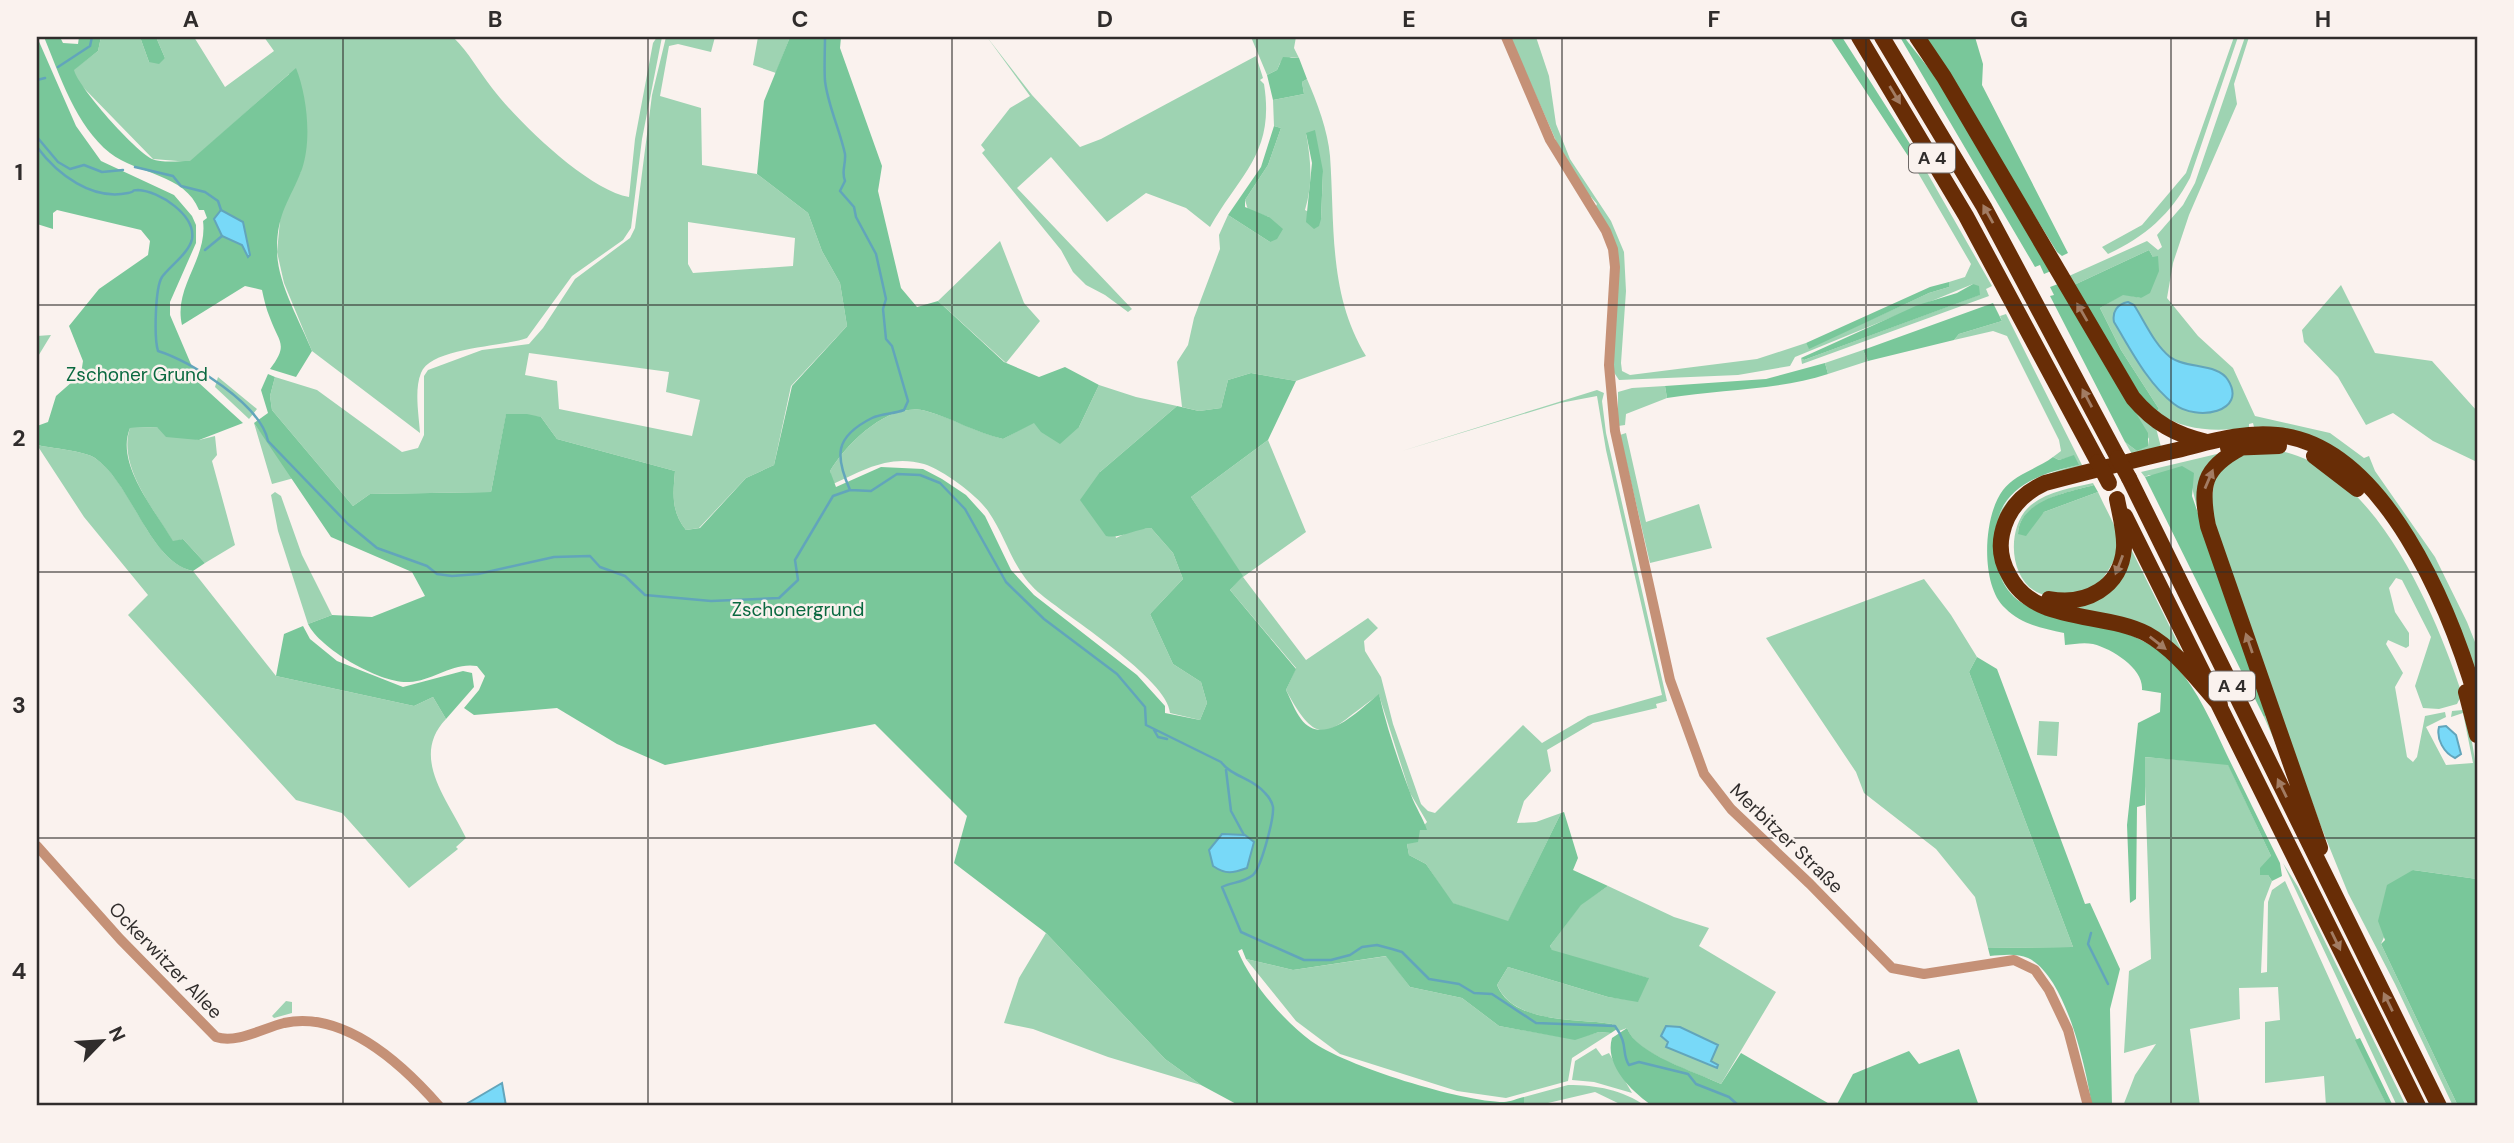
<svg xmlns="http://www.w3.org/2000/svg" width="2514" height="1143" font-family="'DM Sans',sans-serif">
	<rect width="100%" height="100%" fill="#faf2ee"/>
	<path fill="#9ed3b2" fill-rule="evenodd" d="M101 37H140L149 62 165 58 156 37H194L225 87 274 51 264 37H453C470 54 478 70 492 88 518 122 588 190 629 197L635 139 653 43 657 37H662L642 139 631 228 623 240 572 276 527 338C504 347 431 347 421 373 414 390 419 416 420 433L312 351 284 283 277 252 281 210 301 171 289 74 190 162 153 159 77 81 73 70 98 51Z
		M666 37H715L711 52 678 44 669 46 660 96 701 108 702 165 757 174 808 213 822 251 840 283 847 326 791 386 774 465 746 478 699 528 686 530C671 511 673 495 675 471L557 439 541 417 506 415 491 492 370 494 353 506 272 410 270 396 275 377 317 390 402 452 418 448 424 435V376L428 370 482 350 529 344 543 328 575 279 630 238 635 228 652 95ZM688 222 795 238 793 266 693 273 688 264ZM529 353 669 372 666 392 700 400 692 436 559 409 557 381 525 375Z
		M758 37H790L776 73 753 65Z
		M987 37 1032 95 1080 147 1101 139 1256 56 1263 78 1260 80 1264 84C1275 153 1241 173 1210 227L1186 208 1146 193 1107 222 1051 157 1017 188 1132 309 1128 312 1105 295 1086 285 1073 272 1061 250 982 153 985 150 981 145 1010 108 1030 96Z
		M1251 37H1296L1294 48 1299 58 1291 57 1280 63 1277 70 1267 75Z
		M1510 37H1536L1549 76 1556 124 1570 159 1611 221 1624 252 1626 291 1621 363 1622 371 1630 375 1757 359 1806 343 1809 348 1929 293 1949 287V282L1965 277 1971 264 1910 159 1917 155 1992 286 1986 289 1989 296 1802 364 1801 358 1804 360 1979 295 1973 284 1795 357 1790 366 1738 375 1619 380 1613 371 1618 270 1595 208 1597 204 1591 197 1588 198 1557 143Z
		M2234 37H2238L2190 178C2171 214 2145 237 2108 254L2102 247 2142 225 2186 173Z
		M2245 37H2249L2234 84 2237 104 2189 215 2173 263 2167 298 2198 336 2233 368 2255 416 2330 433 2364 458 2369 456 2375 471 2435 557 2467 622 2477 647V681L2465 648 2356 465C2326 440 2293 424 2254 427L2253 423 2249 424V428C2213 431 2187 432 2156 412L2159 409 2121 350 2100 308 2123 294 2141 298 2153 257 2149 250 2074 285 2069 276 2147 241 2158 250 2162 247 2157 235 2183 205 2195 183Z
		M1307 79C1317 102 1328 131 1330 156 1335 225 1328 294 1366 356L1296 381 1251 373 1228 380 1221 408 1199 411 1182 407 1177 362 1188 345 1194 318 1220 249 1219 235 1228 215 1270 242 1269 217 1248 210 1245 200 1268 165 1281 128 1274 126 1273 100 1304 94 1302 82ZM1306 133 1323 172 1321 219 1305 210C1313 183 1311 161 1306 133Z
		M1000 241 1024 303 1040 321 1006 363 938 301Z
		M2341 285 2375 353 2432 361 2477 411V462L2433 441 2393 413 2366 425 2338 377 2304 342 2302 330Z
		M2006 314 2084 469 2006 512 2010 592C2007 587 1999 577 1997 570 1977 507 2026 477 2078 465L2074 456 2059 460 2053 457 2061 451 2059 440 2007 336 1993 331 1954 340 1959 334 2002 321 2000 316Z
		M51 335 37 358V336Z
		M1863 350 1868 361 1828 374 1825 363Z
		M218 377 257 409 249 419 215 387Z
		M1099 385 1136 397 1177 406 1100 472 1116 538 1135 529 1151 528 1173 553 1183 579 1150 614 1173 664 1201 682 1207 703 1200 720 1170 713C1168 679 1066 616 1038 592 1012 569 1007 538 988 511 977 495 943 470 924 464 890 454 863 470 833 484L830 471C847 443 889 401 926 411 952 418 976 432 1003 439L1034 422 1079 427Z
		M1665 386 1667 398 1626 414 1625 425 1618 426V392L1632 388Z
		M1597 390 1604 393 1602 401 1606 433 1667 701 1656 704 1657 708 1593 723 1547 750 1551 771 1524 801 1517 823 1536 822 1561 813 1508 922 1452 903 1426 864 1409 855 1407 844 1427 822 1410 793 1379 695C1331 726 1322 758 1286 690L1296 668 1230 590 1242 576 1191 497 1268 440 1306 532 1243 577 1306 660 1368 618 1378 628 1364 641 1365 651 1381 677 1393 724 1421 804 1428 811 1435 813 1523 725 1542 743 1588 716 1662 695 1606 450 1597 396 1560 403 1402 451Z
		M2129 405 2156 428 2161 447 2133 456 2125 442 2137 451 2148 445 2149 439Z
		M254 423 294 478 272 484Z
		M157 427 199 440 215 436 217 455 212 461 235 545 205 563 183 539 173 542C155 510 117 466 130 428Z
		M1626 433 1646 522 1699 504 1712 548 1650 563 1620 435Z
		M37 445C50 448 85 451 95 458 134 485 148 561 193 571L276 676 414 706 433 697 446 719C410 757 447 798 466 838L456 847 458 849 409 888 342 813 296 800 128 615 148 595 84 517Z
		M2274 450C2374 464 2434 610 2462 694L2457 704 2439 709 2423 708 2415 686 2431 637 2402 580 2396 578 2389 588 2395 612 2409 633V646L2406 648 2388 640 2386 644 2403 673 2395 687 2407 757 2413 762 2417 757 2425 716 2445 712 2446 717 2426 727 2446 765 2473 763 2463 713 2451 717 2452 711 2463 710C2483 764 2477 822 2477 879L2413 870 2381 944 2458 1106H2453L2395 984 2348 893 2320 824 2209 516 2216 470 2237 453Z
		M2221 453 2202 483 2295 787 2264 717 2268 714 2200 520 2191 483 2149 475 2145 477 2141 472Z
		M2093 483 2094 485C2069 492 2019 501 2018 534L2044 512 2098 492C2122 544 2131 539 2094 591 2081 593 2064 597 2051 596 2009 593 2003 528 2031 505 2048 491 2072 488 2093 483Z
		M275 492 281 496 302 555 332 615 308 624 278 531 271 495Z
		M2128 543 2187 661 2172 648 2063 607 2090 601Z
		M1924 579 1951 615 1977 657 1969 672 2073 947 1988 948 1975 897 1936 849 1864 793 1856 772 1766 638Z
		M2039 721 2059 722 2057 756 2037 755Z
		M2144 757 2228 764 2271 856 2268 875 2272 881 2264 902 2261 973 2267 972 2268 902 2272 890 2285 881 2387 1106H2326L2324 1076 2265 1083V1022L2280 1020 2278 987 2239 988 2240 1019 2190 1029 2200 1106H2123L2135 1075 2156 1044 2124 1053 2129 971 2151 959Z
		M2283 863 2298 887 2406 1106H2397Z
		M1608 886 1674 917 1709 928 1699 946 1776 992 1721 1084C1696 1072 1636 1055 1627 1028L1619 1031 1612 1024C1576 1018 1514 1024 1497 985L1508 967 1608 997 1638 1001 1648 978 1552 951 1550 946 1581 904Z
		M1046 933 1165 1059 1201 1085 1108 1057 1033 1029 1004 1023 1019 978Z
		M1387 956 1410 987 1462 998 1499 1026 1574 1039 1599 1032 1611 1033 1572 1058 1568 1081 1506 1098 1457 1091 1340 1054 1296 1021 1246 959 1293 970Z
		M286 1001 292 1002V1013L274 1018 272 1016Z
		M1596 1048 1602 1056 1609 1053 1632 1093 1594 1082 1572 1080 1575 1061Z
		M1568 1085C1597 1085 1622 1090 1646 1106H1624L1595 1092 1548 1103V1106H1524V1097Z"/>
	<path fill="#79c79a" d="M37 37 76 126 101 161 174 195 192 216 196 225V243L170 302V315L199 383 243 423 199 440 166 437 157 427 130 428C115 464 155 510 173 541L183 539 205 563 193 571C149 562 133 485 95 458 85 451 50 448 37 445V426L48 422 56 396 81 374 83 361 69 326 99 289 148 255 150 241 141 230 57 210 53 213V229L37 224Z
		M44 37H60L63 43 78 44 79 37H101L98 51 74 70C78 87 135 151 152 159 161 163 179 161 190 161L296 68C307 96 312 139 302 169 290 201 277 211 277 250 277 283 300 321 312 351L296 377 270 369C289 344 279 343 270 318 266 309 264 299 262 290L245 286 182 325C173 287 208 259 203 221L207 218 204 210H199C185 174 137 174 110 153 76 126 60 76 44 37Z
		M140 37H156L165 58 159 64 149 62Z
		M790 37H841L840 48 882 166 878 191 901 288 917 307 938 301 1004 362 1039 377 1065 367 1099 385 1079 427 1060 444 1041 432 1034 423 1003 439C976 433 952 418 926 411 889 401 847 443 830 471L836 487 881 467 923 469 942 479 966 495 985 516 1011 570 1034 595 1137 675 1165 706V713L1200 720 1207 703 1201 682 1173 664 1150 614 1183 579 1173 553 1151 528C1135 529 1121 539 1106 536L1080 500 1100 472 1177 406 1199 411 1221 408 1228 380 1251 373 1296 381 1268 440 1191 497 1243 576 1230 590 1296 669 1286 690C1291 700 1295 711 1301 719 1323 749 1360 709 1379 694 1387 729 1399 763 1411 795 1416 808 1423 818 1427 830H1420L1418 842 1407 844 1409 855 1426 864 1453 903 1508 921 1561 813 1564 812 1578 858 1573 870 1608 886 1581 905 1550 946 1552 950 1649 978 1638 1002 1608 997 1508 967 1497 985C1513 1024 1576 1018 1612 1024L1617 1029 1611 1033 1599 1032 1575 1040 1499 1026 1462 998 1410 987 1386 956 1293 970 1246 959 1242 949 1238 951C1251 983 1283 1020 1311 1041 1345 1066 1462 1102 1504 1102 1510 1102 1518 1098 1524 1097V1106H1240L1201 1085 1165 1059 1046 933 954 863 967 816 875 724 665 765 617 744 557 708 474 715 464 708 479 690 485 676 477 666C452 662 433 681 409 682 381 684 320 649 308 624L332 615 372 617 425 596 412 572 331 537 254 423 268 413 261 390 268 374 275 377 270 396 272 410 353 506 370 494 491 492 506 414H527L541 417 557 439 675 471C673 495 671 511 686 530L700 528 746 478 774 465 792 386 847 326 840 283 822 251 808 213 757 174 764 101Z
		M1830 37H1842L1917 155 1910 159Z
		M1900 37H1904L1938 80 2051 271 2044 274 2040 265 2035 267Z
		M1924 37H1975L1983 64 1982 85 2068 253 2062 256 2057 252Z
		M1283 57 1299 58 1307 79 1302 82 1304 94 1273 100 1267 75 1277 70Z
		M1274 126 1281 128 1268 165 1245 200V207L1269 217 1283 229 1277 239 1270 242 1228 215 1261 167Z
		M1315 130 1323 171 1321 219 1319 226 1314 229 1306 222 1312 163 1306 133Z
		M2149 250 2153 257 2158 256 2159 271 2150 293 2141 298 2123 295 2100 308 2121 350 2159 409 2156 412 2140 395 2074 285Z
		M1949 282V287L1929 293 1809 349 1806 343 1930 287Z
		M1973 284 1979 286 1980 295 1804 360 1801 358 1918 305 1957 293Z
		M2058 284 2148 433V446L2137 451 2125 442 2050 296 2054 295 2050 287Z
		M1993 303 2002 321 1959 334 1954 340 1868 361 1863 350Z
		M1825 363 1828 374C1775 391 1721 389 1667 398L1665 386 1766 379Z
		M2074 455 2079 465C2045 472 2006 484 1997 522 1989 553 1998 594 2030 607 2081 628 2134 621 2176 666 2198 691 2212 723 2226 753 2244 790 2262 826 2280 863L2282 876 2272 881 2268 875H2260V868L2271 856 2228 765 2145 757V805L2137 807 2136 899 2130 903 2127 825 2138 723 2160 712 2161 693 2142 690C2144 669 2113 649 2093 644 2084 642 2074 644 2065 645L2064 633C2042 628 2022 625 2005 608 1980 585 1983 516 2003 490 2015 474 2037 469 2053 457L2059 460Z
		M2182 466 2194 473 2192 496 2268 714 2264 717 2145 477Z
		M2094 485 2098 492 2044 512 2026 536 2018 534C2019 500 2069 492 2094 485Z
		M303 626 310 639 337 661 403 687 463 671 472 673 474 687 446 719 433 697 414 706 276 676 284 634Z
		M1977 657 1997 669 2085 904 2090 903 2120 969 2110 1009 2112 1106H2092C2086 1068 2066 976 2028 958 2017 953 2002 955 1990 956L1988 948 2073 947 1969 672Z
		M2413 870 2477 879V1106H2458L2381 944 2385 940 2378 921 2387 885Z
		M1627 1028C1636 1054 1696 1072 1721 1084L1741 1053 1833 1106H1653C1632 1092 1604 1065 1612 1038Z
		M2360 1038 2393 1106H2387L2355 1040Z
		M1959 1049 1979 1106H1836L1853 1074 1909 1051 1919 1064Z"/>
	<path fill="#78d9f8" stroke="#62a5bb" stroke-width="2" d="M221 210 243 222 250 255 248 257 242 245 222 236 214 219Z
		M2128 302 2134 305C2145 322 2154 344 2170 357 2186 369 2218 363 2228 380 2248 412 2197 422 2174 404 2148 384 2131 350 2114 322 2112 312 2117 304 2128 302Z
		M2446 726 2456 735 2461 754 2455 758C2444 753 2436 739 2439 727Z
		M1222 834 1245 835 1254 842 1247 868C1233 873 1226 875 1213 866L1209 850Z
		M1666 1026 1680 1027 1718 1045 1711 1061 1718 1065 1717 1068 1666 1047 1668 1042 1661 1036Z
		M502 1083 506 1106H463Z"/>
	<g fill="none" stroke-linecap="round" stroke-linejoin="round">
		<path stroke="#62a5bb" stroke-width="2.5" d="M825 37C825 51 824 67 825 81 828 106 840 130 845 154 846 165 841 171 845 181L840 191 854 207 856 217 876 254 886 299 883 309 886 339 892 346 908 401 904 410C894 414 882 413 872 418 834 437 835 456 850 490
			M58 67 90 46 92 37
			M37 80 45 78
			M37 137 58 162 70 169 84 165 102 172 123 170
			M37 147C57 174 92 201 128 193 138 191 129 190 138 190 159 191 196 215 192 239 189 253 170 266 162 277 155 288 154 338 158 351 191 361 261 405 268 441L348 524 377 548 427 566 437 574 452 576 478 574 554 557 590 556 600 567 625 576 645 595 711 601 779 598 798 580 795 560 833 496 850 490 871 491 897 474 920 475 940 483 965 509 1006 582 1044 619 1117 674 1145 707 1146 725 1221 762C1232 777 1253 778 1265 793 1269 797 1272 802 1273 807 1274 819 1261 868 1253 875 1243 883 1232 882 1222 887L1241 932 1304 960H1331L1350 955 1362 947 1377 945 1392 949 1402 952 1429 979 1459 984 1474 993 1492 994 1536 1023 1615 1026C1629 1045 1621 1053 1629 1065L1639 1062 1688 1074 1696 1084 1729 1097 1739 1106
			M135 167 173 176 181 186 205 192 218 201 221 210
			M205 250 222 236
			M1154 730 1158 737 1167 739
			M1226 770 1231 811 1244 835
			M2091 933 2088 944 2108 984"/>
		<path stroke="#c59177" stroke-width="10" d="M1506 37 1550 140 1606 231 1613 249 1615 267 1609 365 1615 431 1670 680 1704 774 1731 809 1810 884 1892 968 1924 974 2014 960 2035 970 2049 990 2068 1030 2088 1106
			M37 846 120 939 216 1037C237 1044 263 1028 284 1023 345 1010 403 1065 439 1106"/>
		<path stroke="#682d06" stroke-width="16" d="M1859 37 1966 216 2098 462
			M1882 37 1984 207 2118 458
			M1917 37 1944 77 2133 398C2154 423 2176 435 2207 442
			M2228 448 2279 446
			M2241 448C2203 468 2200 486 2208 526L2320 848
			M2314 456 2357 489
			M2129 478 2439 1106
			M2125 516 2418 1106
			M2049 599C2085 606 2121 588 2124 548 2125 532 2120 515 2117 499
			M2466 692 2477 735
			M2220 705C2198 681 2176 650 2147 634 2104 611 2034 625 2009 575 2002 563 1999 548 2002 534 2007 510 2023 493 2045 483 2087 472 2130 461 2173 451 2207 443 2242 431 2277 435 2385 445 2451 611 2477 701"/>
		<path stroke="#682d06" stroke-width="16" d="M2118 458 2129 478
			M2098 462 2109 483"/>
	</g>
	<defs><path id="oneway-solid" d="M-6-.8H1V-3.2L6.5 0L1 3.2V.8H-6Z" transform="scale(1.75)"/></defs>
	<g fill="#a27c63">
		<use href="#oneway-solid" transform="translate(1895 95) rotate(59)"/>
		<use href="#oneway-solid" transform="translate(1988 214) rotate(-119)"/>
		<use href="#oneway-solid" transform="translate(2082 312) rotate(-120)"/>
		<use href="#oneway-solid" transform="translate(2087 398) rotate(-118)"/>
		<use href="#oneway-solid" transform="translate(2209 479) rotate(-67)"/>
		<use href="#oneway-solid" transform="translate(2119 565) rotate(111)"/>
		<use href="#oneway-solid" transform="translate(2158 643) rotate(38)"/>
		<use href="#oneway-solid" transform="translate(2249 643) rotate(-109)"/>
		<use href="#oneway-solid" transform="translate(2282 788) rotate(-116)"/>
		<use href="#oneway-solid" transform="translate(2336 941) rotate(64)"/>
		<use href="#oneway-solid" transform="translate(2388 1002) rotate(-116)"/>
	</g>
	<path fill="none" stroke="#302d2c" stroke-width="2" stroke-opacity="0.55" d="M343 37V1106M648 37V1106M952 37V1106M1257 37V1106M1562 37V1106M1866 37V1106M2171 37V1106M37 305H2477M37 572H2477M37 838H2477"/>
	<g text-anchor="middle" stroke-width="5" stroke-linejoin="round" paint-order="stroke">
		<g fill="#faf2ee" stroke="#6d6866" stroke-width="2">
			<rect x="1909" y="143.5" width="46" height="29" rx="5"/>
			<rect x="2209" y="671.5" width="46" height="29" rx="5"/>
		</g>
		<g font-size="18" font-weight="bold" fill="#302d2c">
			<text x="1932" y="164">A 4</text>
			<text x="2232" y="692">A 4</text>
		</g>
		<g font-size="19" fill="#0a6940" stroke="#faf2ee">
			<text x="137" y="381">Zschoner Grund</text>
			<text x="798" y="616">Zschonergrund</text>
		</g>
		<g font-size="19" fill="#302d2c" stroke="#faf2ee">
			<text transform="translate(1787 838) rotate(44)" y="7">Merbitzer Straße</text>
			<text transform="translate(166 960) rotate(46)" y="7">Ockerwitzer Allee</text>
		</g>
	</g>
	<rect width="2514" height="1143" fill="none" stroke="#faf2ee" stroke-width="77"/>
	<g transform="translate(102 1041) rotate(65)" stroke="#faf2ee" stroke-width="5" paint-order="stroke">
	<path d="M0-5L12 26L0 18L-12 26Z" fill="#302d2c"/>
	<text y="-10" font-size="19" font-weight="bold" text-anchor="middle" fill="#302d2c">N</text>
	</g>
	<rect x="38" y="38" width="2438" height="1066" fill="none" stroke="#302d2c" stroke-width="2.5"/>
	<g font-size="23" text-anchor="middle" font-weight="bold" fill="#302d2c">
		<text x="191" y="27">A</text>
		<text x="495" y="27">B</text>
		<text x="800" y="27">C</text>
		<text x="1105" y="27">D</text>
		<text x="1409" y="27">E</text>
		<text x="1714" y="27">F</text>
		<text x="2019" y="27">G</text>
		<text x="2323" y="27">H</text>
		<text x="19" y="180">1</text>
		<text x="19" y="446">2</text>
		<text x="19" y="713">3</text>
		<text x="19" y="979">4</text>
	</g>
</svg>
